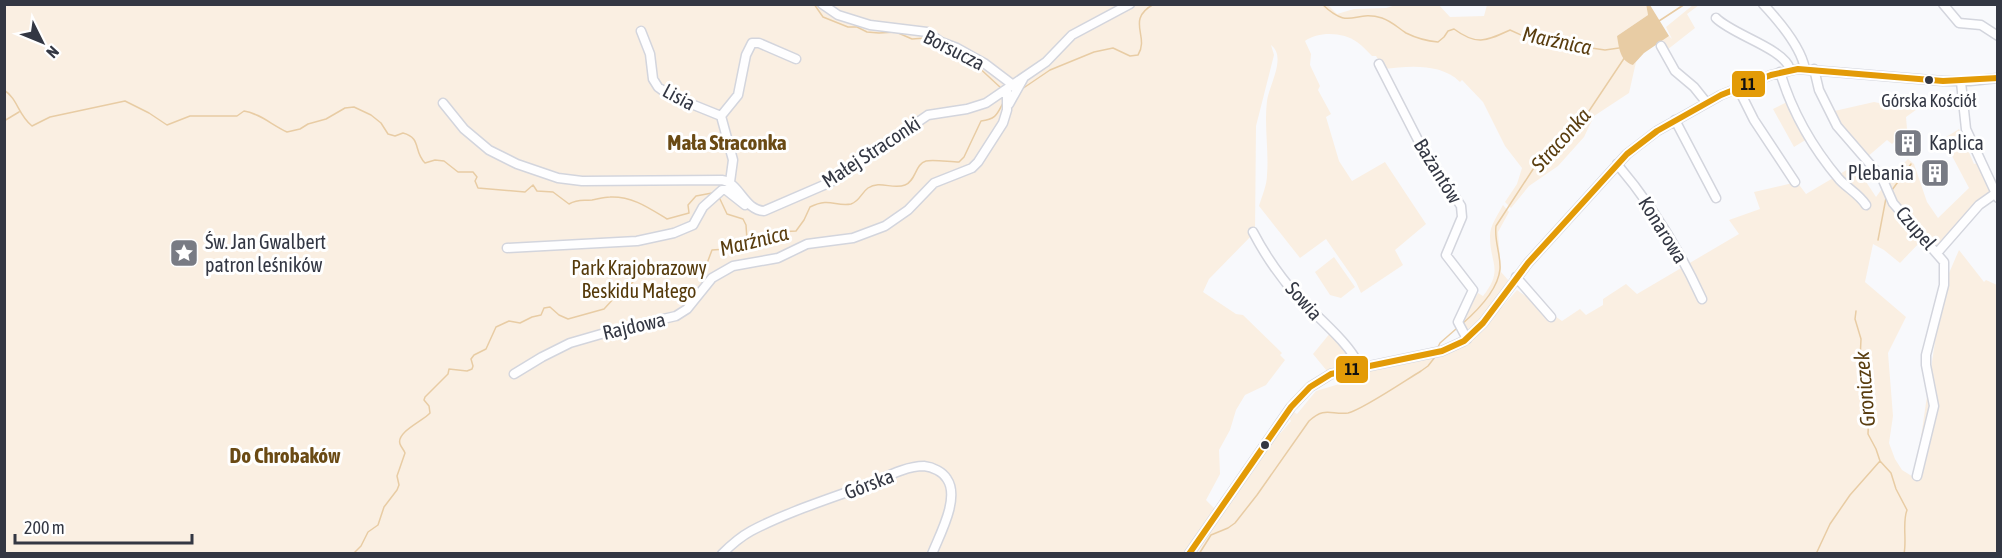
<svg xmlns="http://www.w3.org/2000/svg" width="2002" height="558" font-family="'Asap Condensed',sans-serif">
	<rect width="100%" height="100%" fill="#f8f9fc"/>
	<path fill="#faefe2" d="M1327 4 1337 14 1354 9 1386 8 1396 5 1438 4 1450 17 1484 16 1487 5H1646L1648 15 1617 36 1633 65 1636 62 1629 93 1594 116 1584 137 1558 166 1529 186 1511 208 1505 202 1517 184 1522 168 1505 146 1483 102 1462 80 1460 82C1441 63 1409 66 1384 69L1376 56H1372C1367 51 1363 46 1357 42 1344 32 1318 31 1305 41L1311 54 1310 65 1320 86 1318 90 1331 114 1326 117 1339 161 1352 181 1385 162 1426 224 1395 250 1403 265 1361 293 1356 282 1326 239 1300 258 1259 206C1262 196 1267 185 1267 175 1269 151 1264 125 1267 101 1269 85 1287 57 1271 45L1274 55 1256 126 1255 232 1209 279 1203 292 1236 314 1243 315 1282 353 1280 355 1285 360 1266 385 1245 395 1236 410 1230 430 1219 450 1220 474 1206 500 1215 509 1194 541 1264 452 1291 421 1289 418 1294 412 1297 414 1316 391 1366 376 1364 372 1440 356 1466 344 1467 345 1501 306 1502 307 1517 290 1562 321 1580 309 1586 315 1603 305V299L1626 284 1637 294 1739 234 1729 220 1760 209 1754 192 1797 182 1806 194 1855 165 1876 197 1884 186 1921 241 1900 263 1884 250 1873 244 1865 282 1906 317 1888 353 1893 416 1889 443 1895 459 1902 470 1915 478 1943 287 1959 250 1984 282 1986 280 1997 285V553H1198L1207 538 1197 554 5 553 4 5Z
		M1693 5H1699L1687 14 1695 28 1667 50 1662 41 1669 36 1672 39 1666 27Z
		M1789 101 1807 139 1794 147 1773 109Z
		M1874 102 1909 109 1920 107 1906 117 1907 129 1892 144 1887 140 1866 158 1830 112Z
		M1959 129 1974 164 1978 163 1990 193 1938 248 1899 209 1886 181 1908 159 1914 164 1927 202 1938 218 1969 188 1943 139Z
		M1503 205 1509 212 1498 232 1501 272 1509 281 1485 315 1467 333 1460 321 1478 293 1483 296C1504 269 1490 265 1490 236 1490 225 1498 215 1503 205Z
		M1334 257 1355 287 1341 298 1330 295 1315 272Z
		M1331 332 1355 361 1354 364 1327 371 1313 354Z"/>
	<path fill="#e8cca4" d="M1646 4 1650 5 1669 36 1644 53 1633 65C1620 61 1619 48 1617 36L1648 15Z"/>
	<g fill="none" stroke-linecap="round" stroke-linejoin="round">
		<path stroke="#e8cca4" stroke-width="1.5" d="M814 4 823 17 848 27H857L867 32 879 33 896 32 912 39 926 38 935 46
			M1322 4C1351 32 1353 9 1382 18 1393 22 1398 28 1406 33 1416 38 1427 41 1438 42L1444 37 1448 31 1454 29C1477 46 1486 41 1510 30L1530 39 1605 50 1619 48
			M1659 21 1685 4
			M941 49 960 57 966 64H975L1001 88
			M1022 89 1050 70 1094 52 1113 48 1130 56 1138 55C1150 36 1125 20 1154 4
			M4 90C18 99 18 115 32 126L50 117 125 101 149 113 167 125 190 116H237L244 111C259 113 272 125 287 132L300 129 308 124 326 119 345 108 354 107 371 115 381 123 388 134 395 136 403 133C422 138 413 151 425 163L435 160 444 161 458 172H473L477 177 475 181 478 188 525 192 533 185 537 191 553 192 569 204C578 199 582 201 592 200 598 199 604 197 610 197 632 196 649 208 667 219L689 213 688 205 696 196 712 193
			M4 121 19 112
			M1892 190 1911 164
			M719 197 727 214 743 219 746 225 747 240
			M1878 240 1886 198
			M1462 324C1477 311 1498 290 1500 269 1501 255 1494 241 1496 226L1539 160 1562 142 1587 114 1625 57
			M1437 349 1440 343 1456 329
			M1880 461 1891 473 1896 489 1907 510C1902 523 1907 539 1904 554
			M353 554 361 546 368 532 378 525 384 507 397 490 399 485 397 476 405 453C404 450 401 447 400 444 396 432 423 421 430 413L429 406 424 400 425 397 448 374 449 369 467 371 472 369 473 366 471 359 474 355 486 349 496 327 509 321 520 323 532 317 541 315 544 308 550 307 559 315 568 319 604 309 616 296 624 292 639 275 675 267 692 274 706 266 712 250 727 249 777 232 796 231 804 220 810 207C830 197 835 207 851 204 860 201 861 193 868 188 880 180 893 190 905 185 916 181 915 164 926 161 933 159 950 162 959 162L964 157 981 121C997 119 997 114 1004 101
			M1199 554 1211 535 1228 528 1235 523 1257 495 1309 421C1325 406 1331 415 1348 413 1362 410 1406 380 1421 371L1428 366 1435 357
			M1816 554 1830 524 1850 495 1880 461 1876 449 1868 434 1869 407 1860 360 1861 339 1855 319 1856 311"/>
		<g stroke="#d3d5dd" stroke-width="11">
			<path id="minor" d="M822 4 838 15 870 25 927 32 941 42 957 48 984 63 1013 85
				M1763 4C1778 20 1801 47 1805 69
				M1943 4 1959 23 1981 25 1998 36
				M1716 18C1733 35 1783 48 1790 69
				M641 31 650 54 653 79 658 87 669 95 721 116 733 160 730 182
				M1661 46 1675 71 1694 87 1706 102
				M1379 64 1419 142 1461 206 1462 217 1446 255 1473 290 1458 322 1467 339
				M1814 69 1819 90 1837 126 1882 178 1893 203 1944 262V285L1926 355V365L1934 406 1917 476
				M1780 72C1792 112 1812 147 1839 179 1847 188 1859 194 1866 205
				M1961 82 1966 129 1998 198
				M1738 88 1754 120 1795 182
				M443 103 464 129 489 150 517 164 558 178 582 181 722 180C740 183 744 210 764 211L831 182 928 115 967 109 986 103 1046 62 1072 35 1130 4
				M1009 104 1023 79
				M721 116 738 95 746 55 752 43H759L796 59
				M1675 120 1716 198
				M1617 164C1651 204 1680 251 1702 299
				M1253 232C1265 255 1281 278 1298 297 1314 314 1354 347 1359 367
				M507 248 637 241 674 233 693 225 703 207 722 190H726L745 205
				M1937 253 1979 205 1996 193
				M1516 277 1551 317
				M514 374 542 357 570 343 615 330 676 316 687 309 712 278 733 266 778 258 807 244 853 238 885 226 908 210 934 183 972 168 978 162 1003 123 1007 110V90
				M722 554C731 545 740 537 751 531 787 512 829 499 867 485 884 478 905 466 924 466 933 467 943 472 947 479 960 498 940 534 932 554
				M1189 554 1291 407 1310 387 1331 374 1442 351 1464 341 1483 323 1528 263 1627 154 1657 131 1721 95 1771 75 1798 69 1943 81H1970L1998 78"/>
		</g>
		<use href="#minor" stroke="#fefeff" stroke-width="8"/>
		<g stroke="#fff" stroke-width="10">
			<path id="bus-1" d="M1189 554 1291 407 1310 387 1331 374 1442 351 1464 341 1483 323 1528 263 1627 154 1657 131 1721 95 1771 75 1798 69 1943 81 1998 78"/>
		</g>
		<use href="#bus-1" stroke="#e39b07" stroke-width="6"/>
	</g>
	<defs>
		<g id="building-square" transform="scale(1.5)"><rect x="-9" y="-9" width="18" height="18" rx="4" fill="#787b84" stroke="#fff"/><path d="M-4-6H4V6H1V3H-1V6H-4ZM-2.5-4.3h1.7v1.8h-1.7ZM.8-4.3h1.7v1.8H.8ZM-2.5-1h1.7V.8h-1.7ZM.8-1h1.7V.8H.8Z" fill="#fff"/></g>
		<g id="sight-square" transform="scale(1.5)"><rect x="-9" y="-9" width="18" height="18" rx="4" fill="#787b84" stroke="#fff"/><path d="M0-6L1.8-2.2L6-1.7L2.9 1.2L3.7 5.4L0 3.3L-3.7 5.4L-2.9 1.2L-6-1.7L-1.8-2.2Z" fill="#fff"/></g>
	</defs>
	<g fill-rule="evenodd">
		<use href="#building-square" x="1908" y="143"/>
		<use href="#building-square" x="1935" y="173"/>
		<use href="#sight-square" x="184" y="253"/>
	</g>
	<g fill="#333743" stroke="#fff" stroke-width="2">
		<circle cx="1929" cy="80" r="5"/>
		<circle cx="1265" cy="445" r="5"/>
	</g>
	<g text-anchor="middle" stroke-width="6" stroke-linejoin="round" paint-order="stroke">
		<g font-size="18" fill="#333743" stroke="#fff">
			<text x="1929" y="107">Górska Kościół</text>
		</g>
		<g font-size="20" fill="#333743" stroke="#fff">
			<text transform="translate(954 50) rotate(27)" y="7">Borsucza</text>
			<text transform="translate(679 97) rotate(28)" y="7">Lisia</text>
			<text transform="translate(871 152) rotate(-33)" y="7">Małej Straconki</text>
			<text transform="translate(1438 171) rotate(58)" y="7">Bażantów</text>
			<text transform="translate(1916 228) rotate(49)" y="7">Czupel</text>
			<text transform="translate(1663 230) rotate(58)" y="7">Konarowa</text>
			<text transform="translate(1304 301) rotate(48)" y="7">Sowia</text>
			<text transform="translate(634 326) rotate(-13)" y="7">Rajdowa</text>
			<text transform="translate(869 484) rotate(-21)" y="7">Górska</text>
		</g>
		<g font-size="20" fill="#333743" stroke="#fff" text-anchor="start">
			<text x="1929" y="150">Kaplica</text>
			<text x="1914" y="180" text-anchor="end">Plebania</text>
			<text x="205" y="249">Św. Jan Gwalbert<tspan x="205" dy="23">patron leśników</tspan></text>
		</g>
		<g font-size="20" fill="#553a0b" stroke="#fff">
			<text x="639" y="275">Park Krajobrazowy<tspan x="639" dy="23">Beskidu Małego</tspan></text>
		</g>
		<g font-size="21" font-style="italic" fill="#593d0f" stroke="#fff">
			<text transform="translate(1557 41) rotate(12)" y="7">Marźnica</text>
			<text transform="translate(1561 140) rotate(-48)" y="7">Straconka</text>
			<text transform="translate(754 241) rotate(-14)" y="7">Marźnica</text>
			<text transform="translate(1865 389) rotate(-95)" y="7">Groniczek</text>
		</g>
		<g font-size="21" font-weight="bold" fill="#6a4a14" stroke="#fff">
			<text x="727" y="150">Mała Straconka</text>
			<text x="285" y="463">Do Chrobaków</text>
		</g>
	</g>
	<g stroke="#fff" stroke-width="2">
		<rect x="1731" y="70" width="35" height="28" rx="6" fill="#e39b07"/>
		<rect x="1335" y="355" width="34" height="29" rx="6" fill="#e39b07"/>
	</g>
	<g font-size="16" text-anchor="middle" font-weight="bold" fill="#111">
		<text x="1748" y="90">11</text>
		<text x="1352" y="375">11</text>
	</g>
	<rect width="2002" height="558" fill="none" stroke="#333743" stroke-width="12"/>
	<g transform="translate(42 42) rotate(133)" stroke="#ffffff" stroke-width="4.5" paint-order="stroke">
	<path d="M0-4.5L10 22L0 15L-10 22Z" fill="#333743"/>
	<text y="-9" font-size="16" font-weight="bold" text-anchor="middle" fill="#333743">N</text>
	</g>
	<path d="M15 534v9h177v-9" fill="none" stroke="#333743" stroke-width="3"/>
	<text x="24" y="534" font-size="18" fill="#333743" stroke="#ffffff" stroke-width="4.5" paint-order="stroke">200 m</text>
</svg>
